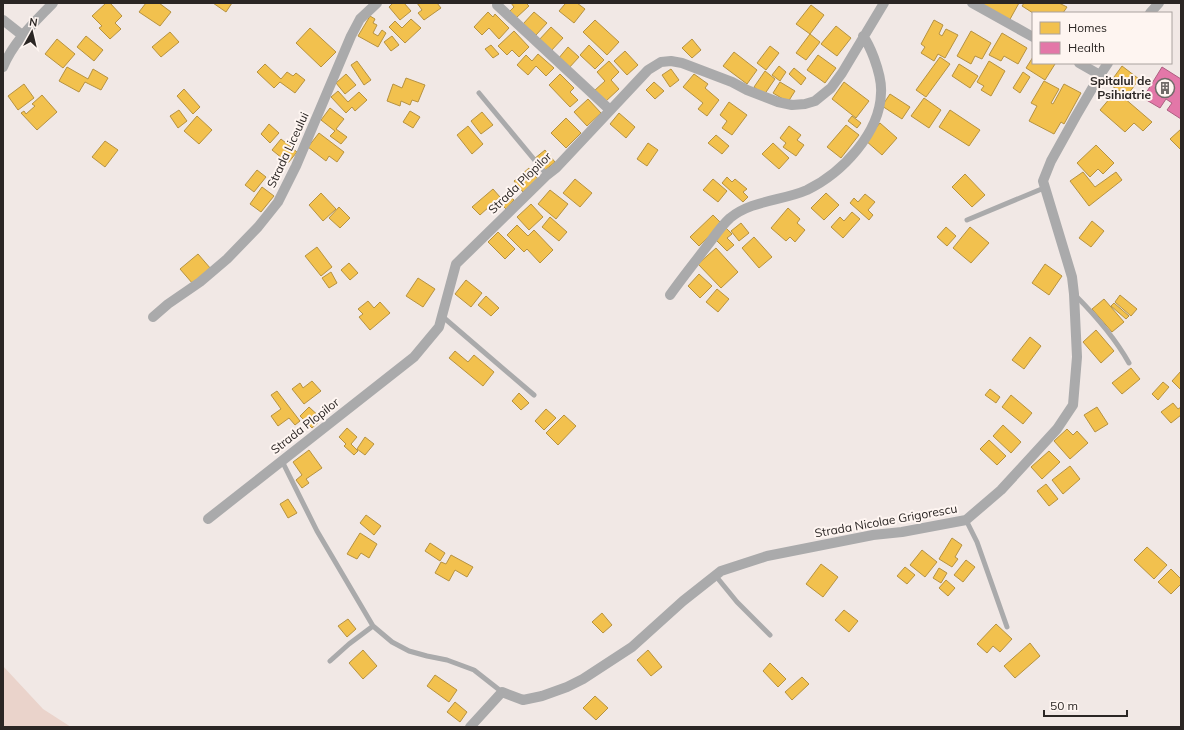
<svg xmlns="http://www.w3.org/2000/svg" width="1184" height="730" font-family="Mulish,sans-serif">
	<rect width="100%" height="100%" fill="#f1e8e5"/>
	<path fill="#ead3cb" d="M3 666 43 709 71 727H3Z"/>
	<path fill="#f2c14e" stroke="#b69241" d="M106 3H110L122 16 115 23 121 29 110 39 99 28 102 26 92 16Z
		M146 3H159L171 12 160 26 139 12Z
		M213 3H232L226 12Z
		M393 3H404L411 11 400 20 389 7Z
		M417 3H437L441 8 424 20 418 13 422 10Z
		M511 3H526L529 6 516 18 510 11 514 7Z
		M564 3H577L585 9 574 23 559 11 565 4Z
		M976 3H1019L1009 21Z
		M1024 3H1059L1067 7 1063 13H1033L1022 6Z
		M811 5 824 15 810 34 796 24Z
		M488 12 493 17 495 14 509 28 499 39 489 28 482 35 474 27Z
		M534 12 547 23 536 35 523 24Z
		M370 16 375 19 373 23 377 25 373 33 378 36 382 30 386 33 378 47 358 36Z
		M411 19 421 28 405 43 389 27 395 21 402 28Z
		M595 20 619 42 607 55 583 32Z
		M934 20 943 25 939 34 942 36 946 29 958 35 945 58 938 54 934 61 921 53 925 47 921 44Z
		M836 26 851 38 837 56 821 44Z
		M551 27 563 38 550 52 538 41Z
		M310 28 336 52 321 67 296 43Z
		M514 31 529 47 519 57 512 50 507 55 498 46Z
		M971 31 991 43 982 59 975 56 971 64 957 56Z
		M170 32 179 42 161 57 152 47Z
		M1002 33 1027 48 1018 64 1004 56 1001 61 989 55Z
		M810 34 820 42 806 60 796 53Z
		M86 36 103 50 94 61 77 47Z
		M392 36 399 45 391 51 384 42Z
		M57 39 75 54 63 68 45 54Z
		M692 39 701 50 692 58 682 48Z
		M491 45 499 54 493 58 485 49Z
		M589 45 604 60 595 69 580 55Z
		M770 46 779 53 766 70 757 63Z
		M568 47 579 57 568 69 558 59Z
		M625 51 638 65 627 75 614 61Z
		M734 52 757 70 747 84 723 66Z
		M538 54 554 68 546 76 536 66 528 75 517 65 526 55 532 61Z
		M818 55 836 68 825 83 807 70Z
		M940 57 950 64 926 97 916 90Z
		M1033 57V63H1053L1055 64 1045 80 1026 68Z
		M357 61 371 80 364 85 351 65Z
		M609 61 619 72 611 80 619 89 605 102 594 91 605 81 597 72Z
		M989 61 1005 71 991 96 981 90 984 86 977 82Z
		M265 64 281 79 287 72 293 76 296 73 305 80 295 93 280 82 274 88 257 72Z
		M959 64 978 76 970 88 952 76Z
		M779 66 786 72 780 81 772 75Z
		M1122 66 1139 79 1127 96 1109 84Z
		M67 67 88 79 93 69 108 78 101 90 85 82 79 92 59 81Z
		M794 68 806 78 801 85 789 74Z
		M671 69 679 80 670 87 662 75Z
		M765 71 775 79 764 95 754 87Z
		M1023 72 1030 77 1020 93 1013 88Z
		M346 74 356 85 345 94 336 83Z
		M560 74 574 88 570 92 578 100 570 107 549 85Z
		M694 74 708 84 705 88 719 100 707 116 698 109 703 103 683 87Z
		M406 78 425 85 418 102 412 100 410 105 401 101 400 106 387 101 393 84 402 88Z
		M1044 81 1059 89 1051 103 1053 104 1064 84 1081 93 1064 124 1061 122 1054 134 1029 121 1037 106 1031 103Z
		M654 82 664 91 655 99 646 90Z
		M780 82 795 91 788 102 773 93Z
		M844 82 869 101 856 118 832 99Z
		M24 84 34 98 18 110 8 96Z
		M184 89 200 107 193 114 177 96Z
		M338 91 348 102 359 92 367 100 355 111 352 107 346 113 331 97Z
		M1116 91 1152 122 1143 131 1134 123 1125 132 1100 110Z
		M890 94 910 107 902 119 882 106Z
		M42 95 57 112 37 130 21 113 24 111 26 114 35 106 32 104Z
		M924 98 941 110 929 128 911 116Z
		M588 99 601 113 587 126 574 112Z
		M729 102 747 115 732 135 722 128 727 121 720 115Z
		M330 108 344 119 336 129 347 137 341 144 330 136 335 131 321 120Z
		M179 110 187 121 178 128 170 116Z
		M950 110 980 130 969 146 939 127Z
		M410 111 420 117 413 128 403 122Z
		M482 112 493 125 481 134 471 121Z
		M619 113 635 127 626 138 610 124Z
		M197 116 212 130 199 144 184 131Z
		M852 116 861 123 857 128 848 121Z
		M566 118 581 133 566 148 551 133Z
		M880 123 897 138 882 155 865 140Z
		M269 124 279 133 270 143 261 134Z
		M846 125 859 135 841 158 827 147Z
		M468 126 483 144 472 154 457 135Z
		M789 126 801 135 797 140 804 145 796 156 783 147 786 143 780 138Z
		M1181 129V150L1170 139Z
		M319 133 344 152 337 162 329 156 326 161 308 147Z
		M716 135 729 146 722 154 708 143Z
		M281 139 297 152 288 163 272 150Z
		M105 141 118 150 105 167 92 157Z
		M648 143 658 150 647 166 637 159Z
		M773 143 789 158 779 169 762 154Z
		M1096 145 1114 163 1103 174 1098 169 1090 177 1077 163Z
		M545 150 555 162 544 171 534 159Z
		M529 168 538 179 523 192 514 181Z
		M257 170 266 177 254 192 245 185Z
		M1083 172 1095 187 1116 172 1122 180 1089 206 1070 181Z
		M965 174 985 195 972 207 952 187Z
		M727 177 732 182 735 179 747 189 743 192 748 197 743 202 722 183Z
		M575 179 592 193 580 207 563 193Z
		M713 179 727 191 718 202 703 190Z
		M262 187 274 196 261 212 250 204Z
		M493 189 500 197 480 215 472 207Z
		M550 190 568 204 556 219 538 204Z
		M321 193 336 209 323 221 309 205Z
		M506 193 514 200 506 209 498 201Z
		M826 193 839 205 824 220 811 208Z
		M865 194 875 202 868 210 873 215 869 220 850 203 854 198 858 202Z
		M531 204 543 217 529 230 517 217Z
		M339 207 350 218 340 228 329 218Z
		M788 208 800 219 797 223 805 230 795 242 790 237 786 241 771 228Z
		M852 212 860 219 843 238 831 227 840 217 844 221Z
		M713 215 722 224 699 246 690 237Z
		M550 217 567 232 559 241 542 227Z
		M1092 221 1104 231 1091 247 1079 238Z
		M741 223 749 233 739 241 731 231Z
		M517 225 528 236 534 230 553 250 540 263 527 249 524 252 507 235Z
		M946 227 956 236 947 246 937 237Z
		M970 227 989 243 971 263 953 248Z
		M726 228 732 234 727 238 734 245 727 251 715 239Z
		M498 232 515 249 505 259 488 242Z
		M754 237 772 257 759 268 742 248Z
		M317 247 332 267 321 276 305 256Z
		M716 248 738 272 721 288 698 264Z
		M198 254 211 269 193 284 180 269Z
		M349 263 358 273 350 280 341 270Z
		M1045 264 1062 276 1049 295 1032 283Z
		M331 272 337 283 329 288 322 278Z
		M699 274 712 286 700 298 688 286Z
		M418 278 435 289 423 307 406 296Z
		M466 280 482 293 471 307 455 294Z
		M717 289 729 299 718 312 706 302Z
		M1120 295 1137 309 1131 316 1115 302Z
		M486 296 499 308 491 316 478 305Z
		M1104 299 1124 322 1112 332 1092 309Z
		M368 301 374 308 380 302 390 313 370 330 359 317 363 314 358 309Z
		M1114 303 1129 316 1126 319 1111 306Z
		M1096 330 1114 351 1101 363 1083 342Z
		M1030 337 1041 346 1024 369 1012 360Z
		M455 351 468 362 474 355 494 372 483 386 449 358Z
		M1131 368 1140 379 1122 394 1112 383Z
		M1181 371V390L1172 381Z
		M312 381 321 391 304 404 292 389 300 383 303 388Z
		M1163 382 1169 387 1158 400 1152 394Z
		M990 389 1000 397 996 403 985 395Z
		M277 391 300 421 295 425 289 418 278 426 271 416 281 409 271 395Z
		M519 393 529 403 521 410 512 401Z
		M1011 395 1032 413 1023 424 1002 407Z
		M1173 403 1178 409 1181 407V415L1171 423 1161 412Z
		M309 407 322 419 312 428 300 416Z
		M1097 407 1108 424 1095 432 1084 415Z
		M546 409 556 418 544 430 535 421Z
		M564 415 576 426 558 445 546 433Z
		M1003 425 1021 442 1011 453 993 436Z
		M347 428 357 437 351 444 358 451 354 455 344 446 346 444 339 437Z
		M1067 429 1073 435 1077 431 1088 443 1070 459 1054 441Z
		M365 437 374 444 365 455 357 449Z
		M989 440 1006 456 997 465 980 449Z
		M309 450 322 468 306 479 309 483 302 488 296 480 302 475 293 462Z
		M1049 451 1060 462 1042 479 1031 467Z
		M1070 466 1080 479 1063 494 1052 480Z
		M1046 484 1058 499 1049 506 1037 491Z
		M288 499 297 513 288 518 280 504Z
		M366 515 381 526 374 535 360 523Z
		M360 533 377 544 369 558 361 553 357 559 347 554Z
		M952 538 962 545 955 557 958 559 952 567 939 559Z
		M430 543 445 553 440 561 425 551Z
		M1147 547 1167 565 1154 579 1134 560Z
		M922 550 937 562 925 577 910 565Z
		M451 555 473 567 467 577 455 570 449 581 435 573 441 562 446 564Z
		M966 560 975 567 963 582 954 575Z
		M821 564 838 577 823 597 806 584Z
		M905 567 915 575 907 584 897 576Z
		M939 568 947 573 941 583 933 578Z
		M1171 569 1181 579V584L1171 594 1158 582Z
		M946 580 955 588 948 596 939 588Z
		M844 610 858 621 849 632 835 620Z
		M602 613 612 625 603 633 592 622Z
		M348 619 356 629 347 637 338 626Z
		M996 624 1012 639 1000 652 993 646 987 653 977 644Z
		M1030 643 1040 656 1015 678 1004 666Z
		M363 650 377 666 363 679 349 663Z
		M648 650 662 667 651 676 637 660Z
		M770 663 786 679 778 687 763 671Z
		M435 675 457 690 449 702 427 686Z
		M802 677 809 684 792 700 785 692Z
		M595 696 608 708 596 720 583 708Z
		M455 702 467 712 460 722 447 712Z"/>
	<path fill="#e377a8" stroke="#ac5f80" d="M1162 67 1181 79V119L1167 110 1172 103 1166 99 1160 108 1143 98Z"/>
	<g fill="none" stroke-linecap="round" stroke-linejoin="round">
		<path stroke="#aaaaab" stroke-width="5" d="M479 93 547 175
			M967 220 1044 188
			M1075 295C1095 315 1115 338 1129 363
			M443 317 534 395
			M282 461 317 531 373 626 392 642 409 651 427 656 447 660 474 670 502 692
			M966 520 977 542 1007 627
			M715 575 737 602 770 635
			M330 661 349 644 373 626"/>
		<path stroke="#aaaaab" stroke-width="10" d="M972 3 1033 37
			M497 5 610 110
			M1150 13 1159 3
			M3 20 22 35
			M1079 63 1100 75
			M3 67C14 41 34 23 53 3
			M670 295C682 278 695 262 707 246 714 237 721 226 730 218 752 200 782 201 807 190 842 173 880 133 881 93 882 81 878 69 874 58 871 50 868 43 863 36
			M153 317 168 304 200 282 227 259 258 227 278 202 296 166 351 36 360 19 377 3
			M208 519 414 357 439 327 456 264 547 175 556 168 648 70 661 62 671 61 682 63 732 82 747 90 778 102 792 105 805 104 815 101 831 88 842 73 884 3
			M470 727 502 692 523 700 542 696 567 687 583 679 632 647 683 601 721 571 767 556 873 535 902 532 966 520 1001 490 1057 429 1073 405 1077 357 1074 294 1072 277 1043 181 1051 161 1076 116 1100 75 1108 63"/>
	</g>
	<defs>
		<g id="building-ring" transform="scale(1)"><circle r="9.5" fill="#fef5f1" stroke="#706a68" stroke-width="1.5"/><path d="M-4-6H4V6H1V3H-1V6H-4ZM-2.5-4.3h1.7v1.8h-1.7ZM.8-4.3h1.7v1.8H.8ZM-2.5-1h1.7V.8h-1.7ZM.8-1h1.7V.8H.8Z" fill="#706a68"/></g>
	</defs>
	<g fill-rule="evenodd">
		<use href="#building-ring" x="1165" y="88"/>
	</g>
	<g text-anchor="middle" stroke-width="4" stroke-linejoin="round" paint-order="stroke">
		<g font-size="12" font-weight="bold" fill="#2b2624" stroke="#fef5f1" text-anchor="end">
			<text x="1151" y="85">Spitalul de<tspan x="1151" dy="14">Psihiatrie</tspan></text>
		</g>
		<g font-size="12" fill="#2b2624" stroke="#fef5f1">
			<text transform="translate(288 150) rotate(-65)" y="4">Strada Liceului</text>
			<text transform="translate(520 183) rotate(-44)" y="4">Strada Plopilor</text>
			<text transform="translate(305 426) rotate(-38)" y="4">Strada Plopilor</text>
			<text transform="translate(886 521) rotate(-10)" y="4">Strada Nicolae Grigorescu</text>
		</g>
	</g>
	<rect width="1184" height="730" fill="none" stroke="#2b2624" stroke-width="8"/>
	<rect x="1032" y="12" width="140" height="52" fill="#fef5f1" stroke="#aaa29f"/>
	<rect x="1040" y="22" width="20" height="12" fill="#f2c14e" stroke="#aaa29f"/>
	<text x="1068" y="32" font-size="12" fill="#2b2624">Homes</text>
	<rect x="1040" y="42" width="20" height="12" fill="#e377a8" stroke="#aaa29f"/>
	<text x="1068" y="52" font-size="12" fill="#2b2624">Health</text>
	<g transform="translate(32 32) rotate(8)" stroke="#fef5f1" stroke-width="3" paint-order="stroke">
	<path d="M0-3L7 15L0 10L-7 15Z" fill="#2b2624"/>
	<text y="-6" font-size="11" font-weight="bold" text-anchor="middle" fill="#2b2624">N</text>
	</g>
	<path d="M1044 710v6h83v-6" fill="none" stroke="#2b2624" stroke-width="2"/>
	<text x="1050" y="710" font-size="12" fill="#2b2624" stroke="#fef5f1" stroke-width="3" paint-order="stroke">50 m</text>
</svg>
